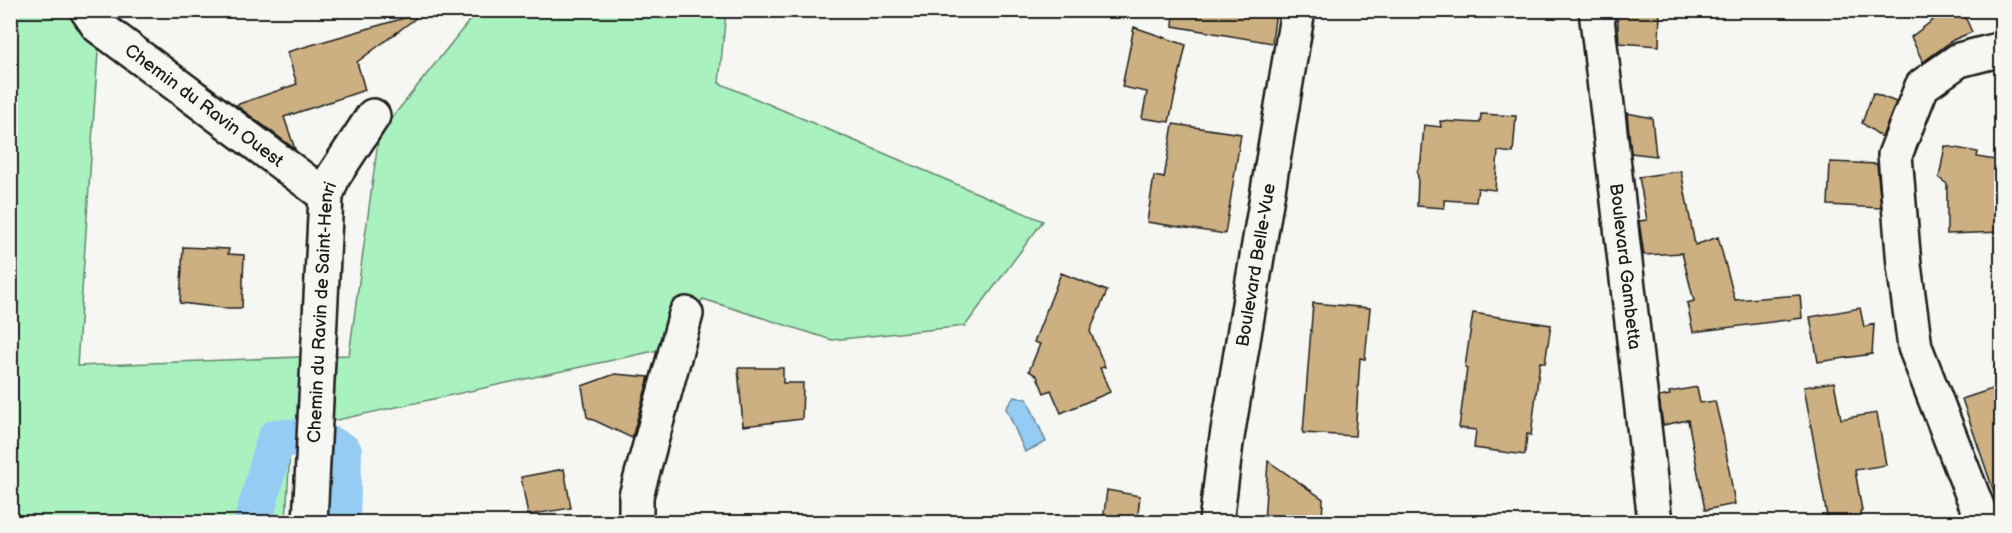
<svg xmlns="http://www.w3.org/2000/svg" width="2012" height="533" font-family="'Balsamiq Sans',sans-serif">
	<rect width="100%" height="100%" fill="#f6f6f2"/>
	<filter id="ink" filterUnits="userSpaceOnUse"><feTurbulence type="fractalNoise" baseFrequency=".0167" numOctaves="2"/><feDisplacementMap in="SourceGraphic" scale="12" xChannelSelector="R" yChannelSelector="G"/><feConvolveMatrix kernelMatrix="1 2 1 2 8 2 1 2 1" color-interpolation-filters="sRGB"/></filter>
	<g filter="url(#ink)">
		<path fill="#a9f1be" stroke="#62866d" stroke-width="1.5" d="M10 11H65L99 37 77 366 349 355 379 134 477 11H726L719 83 1043 221 965 326 832 340 703 299 668 348 291 430 286 522H11Z"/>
		<path fill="#94ccf3" stroke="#64869d" stroke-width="1.5" d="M1014 397 1027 399 1046 442 1025 452 1006 408Z"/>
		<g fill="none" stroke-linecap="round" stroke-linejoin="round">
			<path stroke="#94ccf3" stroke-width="38" d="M330 445 343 452 341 522
				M253 522 276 438H291"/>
		</g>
		<path fill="#ccb082" stroke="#1c1c1c" stroke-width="1.5" d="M1174 10H1276L1272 43 1173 26Z
			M1617 10H1660L1659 46 1619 43Z
			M1962 10 1972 32 1953 40 1923 62 1911 37 1945 11Z
			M415 15 416 18 357 62 365 90 284 117 295 149 236 105 297 84 287 52Z
			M1134 27 1186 45 1169 122 1142 118 1147 92 1122 87Z
			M1873 93 1896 102 1882 137 1862 123Z
			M1627 113 1652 118 1656 156 1631 153Z
			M1481 114 1516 116 1513 153 1498 151 1495 190 1478 188 1476 202 1444 200V208L1417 206 1418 178 1417 172 1421 161 1424 125 1441 127 1440 121 1480 123Z
			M1173 124 1241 134 1225 234 1147 222 1154 176 1164 178Z
			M1945 146 1978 152 1977 157 2001 161V232L1947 234V184L1939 178Z
			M1830 162 1877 164 1881 208 1828 205Z
			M1681 171 1695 245 1718 237 1735 300 1800 295 1802 318 1693 332 1687 303 1694 301 1682 253 1644 255 1639 221 1647 220 1639 177Z
			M183 247 229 249 228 254 244 255 242 308H224L180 303Z
			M1061 273 1107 291 1090 331 1105 367 1100 368 1110 392 1061 413 1051 390 1044 393 1037 376 1029 371 1040 344 1034 342Z
			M1313 303 1370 308 1365 359 1360 358 1355 436 1303 433Z
			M1860 308 1864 327 1874 324 1872 354 1818 362 1810 317Z
			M1473 313 1551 325 1545 363 1540 362 1531 435 1527 434 1525 455 1474 448 1476 430 1459 428 1467 368 1465 367Z
			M738 368H783V383H803L802 419 743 426Z
			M615 374 649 377 632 438 587 417 582 386Z
			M1834 382 1841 419 1877 413 1886 465 1855 470 1862 511 1860 512 1861 522H1828L1804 387Z
			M2001 386V501H1997L1962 399Z
			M1697 387 1700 403 1715 401 1723 435 1735 504 1705 510 1688 420 1663 425 1659 397 1670 395 1669 392Z
			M1268 461 1323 499 1322 522H1264Z
			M564 469 571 508 528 515 521 477Z
			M1107 490 1140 496 1137 522H1103Z"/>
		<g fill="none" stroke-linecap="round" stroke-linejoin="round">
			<g stroke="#1c1c1c" stroke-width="38">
				<g id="minor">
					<path id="s1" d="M87 10 98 26 326 196"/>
					<path id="s2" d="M1596 10 1655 522"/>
					<path id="s3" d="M310 522 326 196 333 177 373 116"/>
					<path d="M636 522V496L686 314"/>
					<path id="s4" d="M1216 522 1226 443 1298 10"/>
					<path d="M1983 522 1915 347 1904 265 1895 155 1922 86 1959 60 2002 49"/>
				</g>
			</g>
			<use href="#minor" stroke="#f6f6f2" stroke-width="33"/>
		</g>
	</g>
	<g text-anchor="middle" stroke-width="4.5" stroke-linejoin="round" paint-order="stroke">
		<g font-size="18" fill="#1c1c1c" stroke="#f6f6f2">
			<text dy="6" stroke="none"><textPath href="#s1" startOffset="152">Chemin du Ravin Ouest</textPath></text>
			<text dy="6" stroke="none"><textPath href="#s4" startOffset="260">Boulevard Belle-Vue</textPath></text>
			<text dy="6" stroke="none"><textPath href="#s2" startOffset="258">Boulevard Gambetta</textPath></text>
			<text dy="6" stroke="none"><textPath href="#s3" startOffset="210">Chemin du Ravin de Saint-Henri</textPath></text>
		</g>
	</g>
	<rect width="2012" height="533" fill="none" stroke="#f6f6f2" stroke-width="36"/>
	<rect x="18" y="18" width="1976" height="497" fill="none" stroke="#1c1c1c" stroke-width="2" filter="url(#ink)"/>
</svg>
